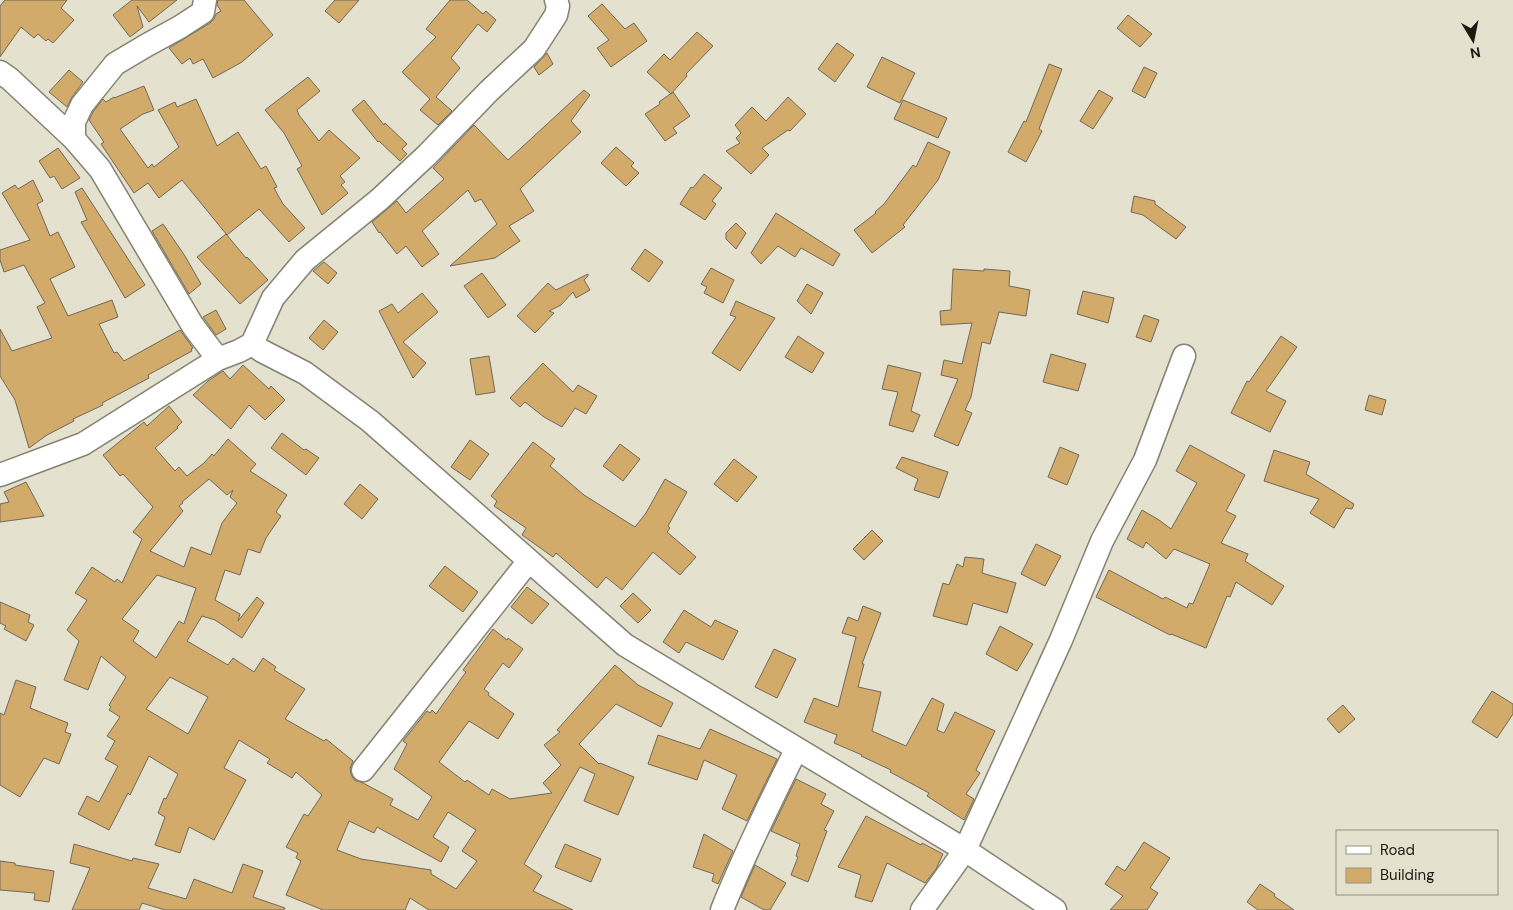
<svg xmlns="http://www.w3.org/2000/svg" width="1513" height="910" font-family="'DM Sans',sans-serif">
	<rect width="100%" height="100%" fill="#e4e1ce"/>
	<path fill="#d2ab6a" stroke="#726859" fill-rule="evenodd" d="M5 0H67L61 8 74 20 53 43 48 39 46 41 38 34 34 38 21 27 0 57V6Z
		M132 0H177L149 22 137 6 143 27 130 37 113 15Z
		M218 0H244L273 35 242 62 213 78 203 59 193 64 190 58 182 64 169 48 210 23 214 19 216 14 221 11 217 5Z
		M335 0H359L339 23 325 11Z
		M450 0H467L483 14 486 11 496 20 487 32 478 24 451 58 460 68 436 97 452 111 438 125 420 110 430 99 402 72 436 37 426 29Z
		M602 4 625 29 634 23 647 41 611 67 597 48 609 40 588 16Z
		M1128 15 1152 34 1140 47 1117 28Z
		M697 32 713 46 686 74 687 76 671 94 647 72 664 54 670 60Z
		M837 43 854 55 835 82 818 69Z
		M547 53 553 64 539 75 534 67Z
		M882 57 915 73 900 103 867 87Z
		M1049 64 1062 69 1039 129 1042 131 1026 162 1008 152 1024 121 1026 122Z
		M1144 67 1157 73 1145 98 1132 91Z
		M69 70 83 82 72 97 67 107 49 92Z
		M308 77 320 91 297 110 299 115 319 141 329 130 360 158 340 176 345 182 341 185 348 193 322 215 297 169 302 166 284 133 265 110Z
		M144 86 154 110 143 114 120 129 148 168 152 164 154 167 179 147 158 110 175 102 177 107 196 99 217 146 238 132 261 169 266 166 277 187 274 188 283 204 305 228 289 242 259 209 227 235 182 180 159 198 148 183 134 193 101 144 104 142 89 120 93 112 103 99 106 102 114 97V98Z
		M584 90 590 95 571 121 581 132 520 189 534 211 509 226 520 241 495 258 450 266 497 224 481 199 475 202 468 190 422 231 439 254 422 267 406 246 397 254 380 232 379 233 372 222 397 201 406 213 444 179 433 168 474 125 508 160Z
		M1099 90 1113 98 1093 129 1080 121Z
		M673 92 690 116 673 128 677 133 665 141 645 114 660 104 659 102Z
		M788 97 806 114 790 131 788 130 762 148 769 155 751 174 726 151 740 143 736 138 741 133 735 125 752 107 766 121Z
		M364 100 384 125 385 123 407 144 402 149 407 154 400 161 379 141 378 142 352 110Z
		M903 100 947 118 938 138 894 119Z
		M928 142 950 152 938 180 903 225 905 227 872 253 854 230 876 213 875 212 884 204 913 165 916 167Z
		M616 147 634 163 631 166 639 173 626 186 601 163Z
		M58 148 80 178 62 189 54 176 50 178 39 161Z
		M704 174 722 188 712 201 716 204 705 220 680 204 691 187 693 188Z
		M33 180 43 201 37 204 50 236 58 232 75 267 50 279 68 316 112 300 118 317 99 324 114 353 117 352 124 361 180 330 193 348 191 349 192 351 148 375 149 378 102 403 103 405 73 419 74 421 47 435 29 448 15 400 0 376V329L12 351 52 338 37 307 45 303 24 265 4 272 0 260V250L30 240 2 193 15 185 18 189Z
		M82 188 145 285 125 298 81 222 87 220 75 192Z
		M1134 196 1155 201V204L1186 227 1176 239 1143 215 1131 212Z
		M776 213 840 254 833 266 801 248 795 257 778 246 761 264 751 253Z
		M736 223 746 233 736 249 726 239V233Z
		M163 224 185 256 201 284 189 294 152 231Z
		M226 234 246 258 247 257 268 280 240 304 197 257Z
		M645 249 663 262 649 282 631 269Z
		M324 262 337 273 328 284 313 271Z
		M711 268 734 280 723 303 704 293 707 287 701 284Z
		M953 269 984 271V269L1010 271 1009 286 1030 290 1026 316 999 312 990 344 982 342 971 397 965 410 972 413 958 446 934 436 958 379 941 375 944 360 962 364 972 323 941 325 940 311 951 310Z
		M482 273 506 305 488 318 464 286Z
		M588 274V276L584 280 590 290 576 298 573 292 561 305 549 311 554 313 535 333 517 316 548 283 556 290Z
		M807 284 823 293 811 314 797 301Z
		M1083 291 1114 298 1108 323 1077 314Z
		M422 293 438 312 403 342 426 363 413 378 379 311 392 304 398 313Z
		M736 301 775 318 740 371 712 353 736 317 730 315Z
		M216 310 226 329 216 335 203 317Z
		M1144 315 1159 320 1151 342 1136 337Z
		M324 320 338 332 323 350 309 338Z
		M798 336 824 353 812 373 785 357Z
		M1281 336 1297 347 1266 391 1286 401 1270 432 1231 413 1247 381 1249 382Z
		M1051 354 1086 364 1078 391 1043 382Z
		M489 356 495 392 476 395 470 359Z
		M543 363 573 392 578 385 597 396 586 414 575 408 562 427 544 417 525 402 520 407 510 398Z
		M243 365 269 389 271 386 285 400 265 420 249 405 231 429 193 395 208 381 223 371 230 379Z
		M888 365 921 373 911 411 920 415 913 432 889 425 898 392 882 389Z
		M1369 395 1386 400 1382 415 1365 410Z
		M169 406 182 422 177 427 178 428 155 448 175 471 179 467 187 476 204 463 212 454 214 456 228 439 256 464 250 471 287 495 276 512 281 516 266 538 260 553 248 549 240 575 225 570 215 600 240 614 238 621 257 597 264 603 242 638 215 620 202 616 187 641 228 665 233 658 254 672 263 658 276 667 274 670 305 689 285 719 324 741 326 739 353 761 350 769 351 774 354 780 363 783 393 799 390 805 418 820 432 797 394 769 407 744 403 741 427 711 430 713 432 710 436 714 466 672 463 670 493 629 507 640 508 638 523 649 509 668 503 663 484 689 489 693 488 695 514 714 498 739 469 721 439 762 465 782 467 780 489 795 492 789 510 799 552 793 543 783 561 765 544 745 560 732 557 730 615 665 638 685 673 703 661 727 616 704 579 744 599 764 600 763 634 777 618 815 584 801 595 774 580 767 524 864 542 876 533 891 573 910H429L410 898 405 910H323L286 895 301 861 296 858 298 853 286 847 304 814 308 816 322 795 296 772 292 778 267 763 270 759 239 740 224 768 246 780 214 840 189 827 180 853 155 845 165 817 158 813 164 798 166 799 178 774 149 756 130 795 128 793 109 830 78 814 87 796 99 802 118 766 105 759 115 741 107 736 120 717 109 710 111 707 109 705 126 677 101 656 88 690 64 680 79 641 67 630 87 600 75 593 92 567 115 582 117 579 122 583 142 539 133 532 153 507 123 474 120 476 103 455 144 422 147 426ZM209 479 227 495 233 490 230 497 237 503 222 523 211 555 191 547 184 567 150 551 183 511 179 506 183 503 182 502ZM157 575 196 588 184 624 179 621 156 658 133 641 139 631 122 619ZM170 677 208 697 188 734 146 709ZM448 812 476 830 462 851 477 861 456 889 431 874V870L361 859 337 850 349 821 374 833 377 827 441 862 449 847 433 837Z
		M282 433 304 450 306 449 319 458 306 475 271 448Z
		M470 440 489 454 470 480 451 467Z
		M533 442 555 459 550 466 584 495 635 527 646 513 665 479 687 492 668 526 670 528 667 532 696 557 680 575 653 552 622 590 606 577 597 588 556 553 553 557 522 535 526 528 494 506 497 501 491 496Z
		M620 444 640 459 623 481 603 466Z
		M1190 445 1245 475 1226 511 1236 516 1221 543 1248 554 1245 561 1284 586 1272 605 1236 582 1230 597 1227 596 1206 648 1171 634 1170 635 1096 597 1109 570 1163 599 1165 597 1187 608 1189 603 1193 604 1210 564 1174 549 1166 559 1146 542 1143 548 1127 539 1142 510 1159 520 1171 529 1197 483 1176 471Z
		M1060 447 1079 455 1067 485 1048 477Z
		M1274 450 1310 462 1306 474 1354 504 1352 509 1346 508 1334 528 1310 513 1319 499 1264 481Z
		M902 457 948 472 939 498 914 490 918 479 896 468Z
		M734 459 757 477 737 502 714 484Z
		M26 482 44 516 0 522V504L9 502 4 492Z
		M360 484 378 499 362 519 344 504Z
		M872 530 883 541 864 560 853 549Z
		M1036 544 1061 556 1045 586 1021 574Z
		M965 557 984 559 982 573 1016 583 1007 613 973 603 967 625 933 616 943 583 949 585 957 564 963 567Z
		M445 566 478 592 463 612 429 586Z
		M527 587 549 604 532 624 511 607Z
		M633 593 651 610 638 623 620 606Z
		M0 602 30 615 28 622 34 625 26 641 4 629 6 626 0 623Z
		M863 606 881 613 862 664H864L858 687 881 692 872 731 906 746 932 698 944 704 937 730 944 733 955 712 995 731 976 770 980 773 966 794 974 799 964 820 927 796 929 793 890 772 891 770 861 756 862 755 834 743 837 735 804 722 814 698 838 707 856 637 842 633 848 617 858 621Z
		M684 610 711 627 715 620 738 631 723 660 686 642 679 653 663 642Z
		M1000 626 1033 644 1017 671 986 654Z
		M774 649 796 659 777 698 755 687Z
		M16 680 36 687 30 708 68 723 65 732 71 734 59 764 44 758 20 797 0 785V713L4 715Z
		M1492 691 1513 704V714L1497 738 1472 722Z
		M1343 705 1355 719 1339 733 1327 719Z
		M710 729 777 759 747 821 722 809 737 775 704 760 697 780 648 764 658 735 700 749Z
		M796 779 826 794 821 804 834 811 824 830 827 831 808 882 791 875 798 857 796 856 800 844 771 831Z
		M866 816 921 845 922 843 943 854 936 869 925 883 887 863 872 902 855 897 861 875 838 867Z
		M704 834 733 851 718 884 712 881 714 874 693 867Z
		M1144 842 1170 858 1150 888 1158 893 1147 910H1110L1123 896 1105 884 1117 866 1125 871Z
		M74 844 132 861 133 858 159 864 148 888 186 899 194 879 232 893 243 864 263 871 253 897 285 908 284 910H165L142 903 139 910H72L90 868 70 863Z
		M565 844 601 859 591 882 555 867Z
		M0 861 15 863V865L54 871 49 902 34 900 35 893 0 890Z
		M755 865 786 883 770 910H764L741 897Z
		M1260 884 1275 894 1274 896 1294 910H1258L1247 902Z"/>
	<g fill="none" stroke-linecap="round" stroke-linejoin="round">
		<g stroke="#858271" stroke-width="25">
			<path id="minor" d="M0 72 10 79 74 139 100 169 193 326 218 359
				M74 139V122L82 105 115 64 147 45 180 27 203 12 205 0
				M252 344 273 298 305 260 380 199 427 155 489 91 534 49 556 15 558 6 556 0
				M0 475 83 444 218 359 239 351 252 344 262 351 305 373 370 421 625 645 965 850 1055 910
				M363 770 528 562
				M722 910C744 855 770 802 796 750
				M922 910 965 850 1061 640 1102 541 1145 460 1184 356"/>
		</g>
		<use href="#minor" stroke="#fff" stroke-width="22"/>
	</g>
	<rect x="1336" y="830" width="162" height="65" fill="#e4e1ce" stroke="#949183"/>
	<rect x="1346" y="846" width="25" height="8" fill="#ffffff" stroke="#949183"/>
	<text x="1380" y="855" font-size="15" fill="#1b1a13">Road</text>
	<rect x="1346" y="868" width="25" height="15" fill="#d2ab6a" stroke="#949183"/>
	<text x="1380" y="880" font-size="15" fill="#1b1a13">Building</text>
	<g transform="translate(1473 40) rotate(170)" stroke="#e4e1ce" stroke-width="4" paint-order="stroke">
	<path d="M0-4L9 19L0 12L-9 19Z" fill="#1b1a13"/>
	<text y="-8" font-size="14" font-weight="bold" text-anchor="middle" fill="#1b1a13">N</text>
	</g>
</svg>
